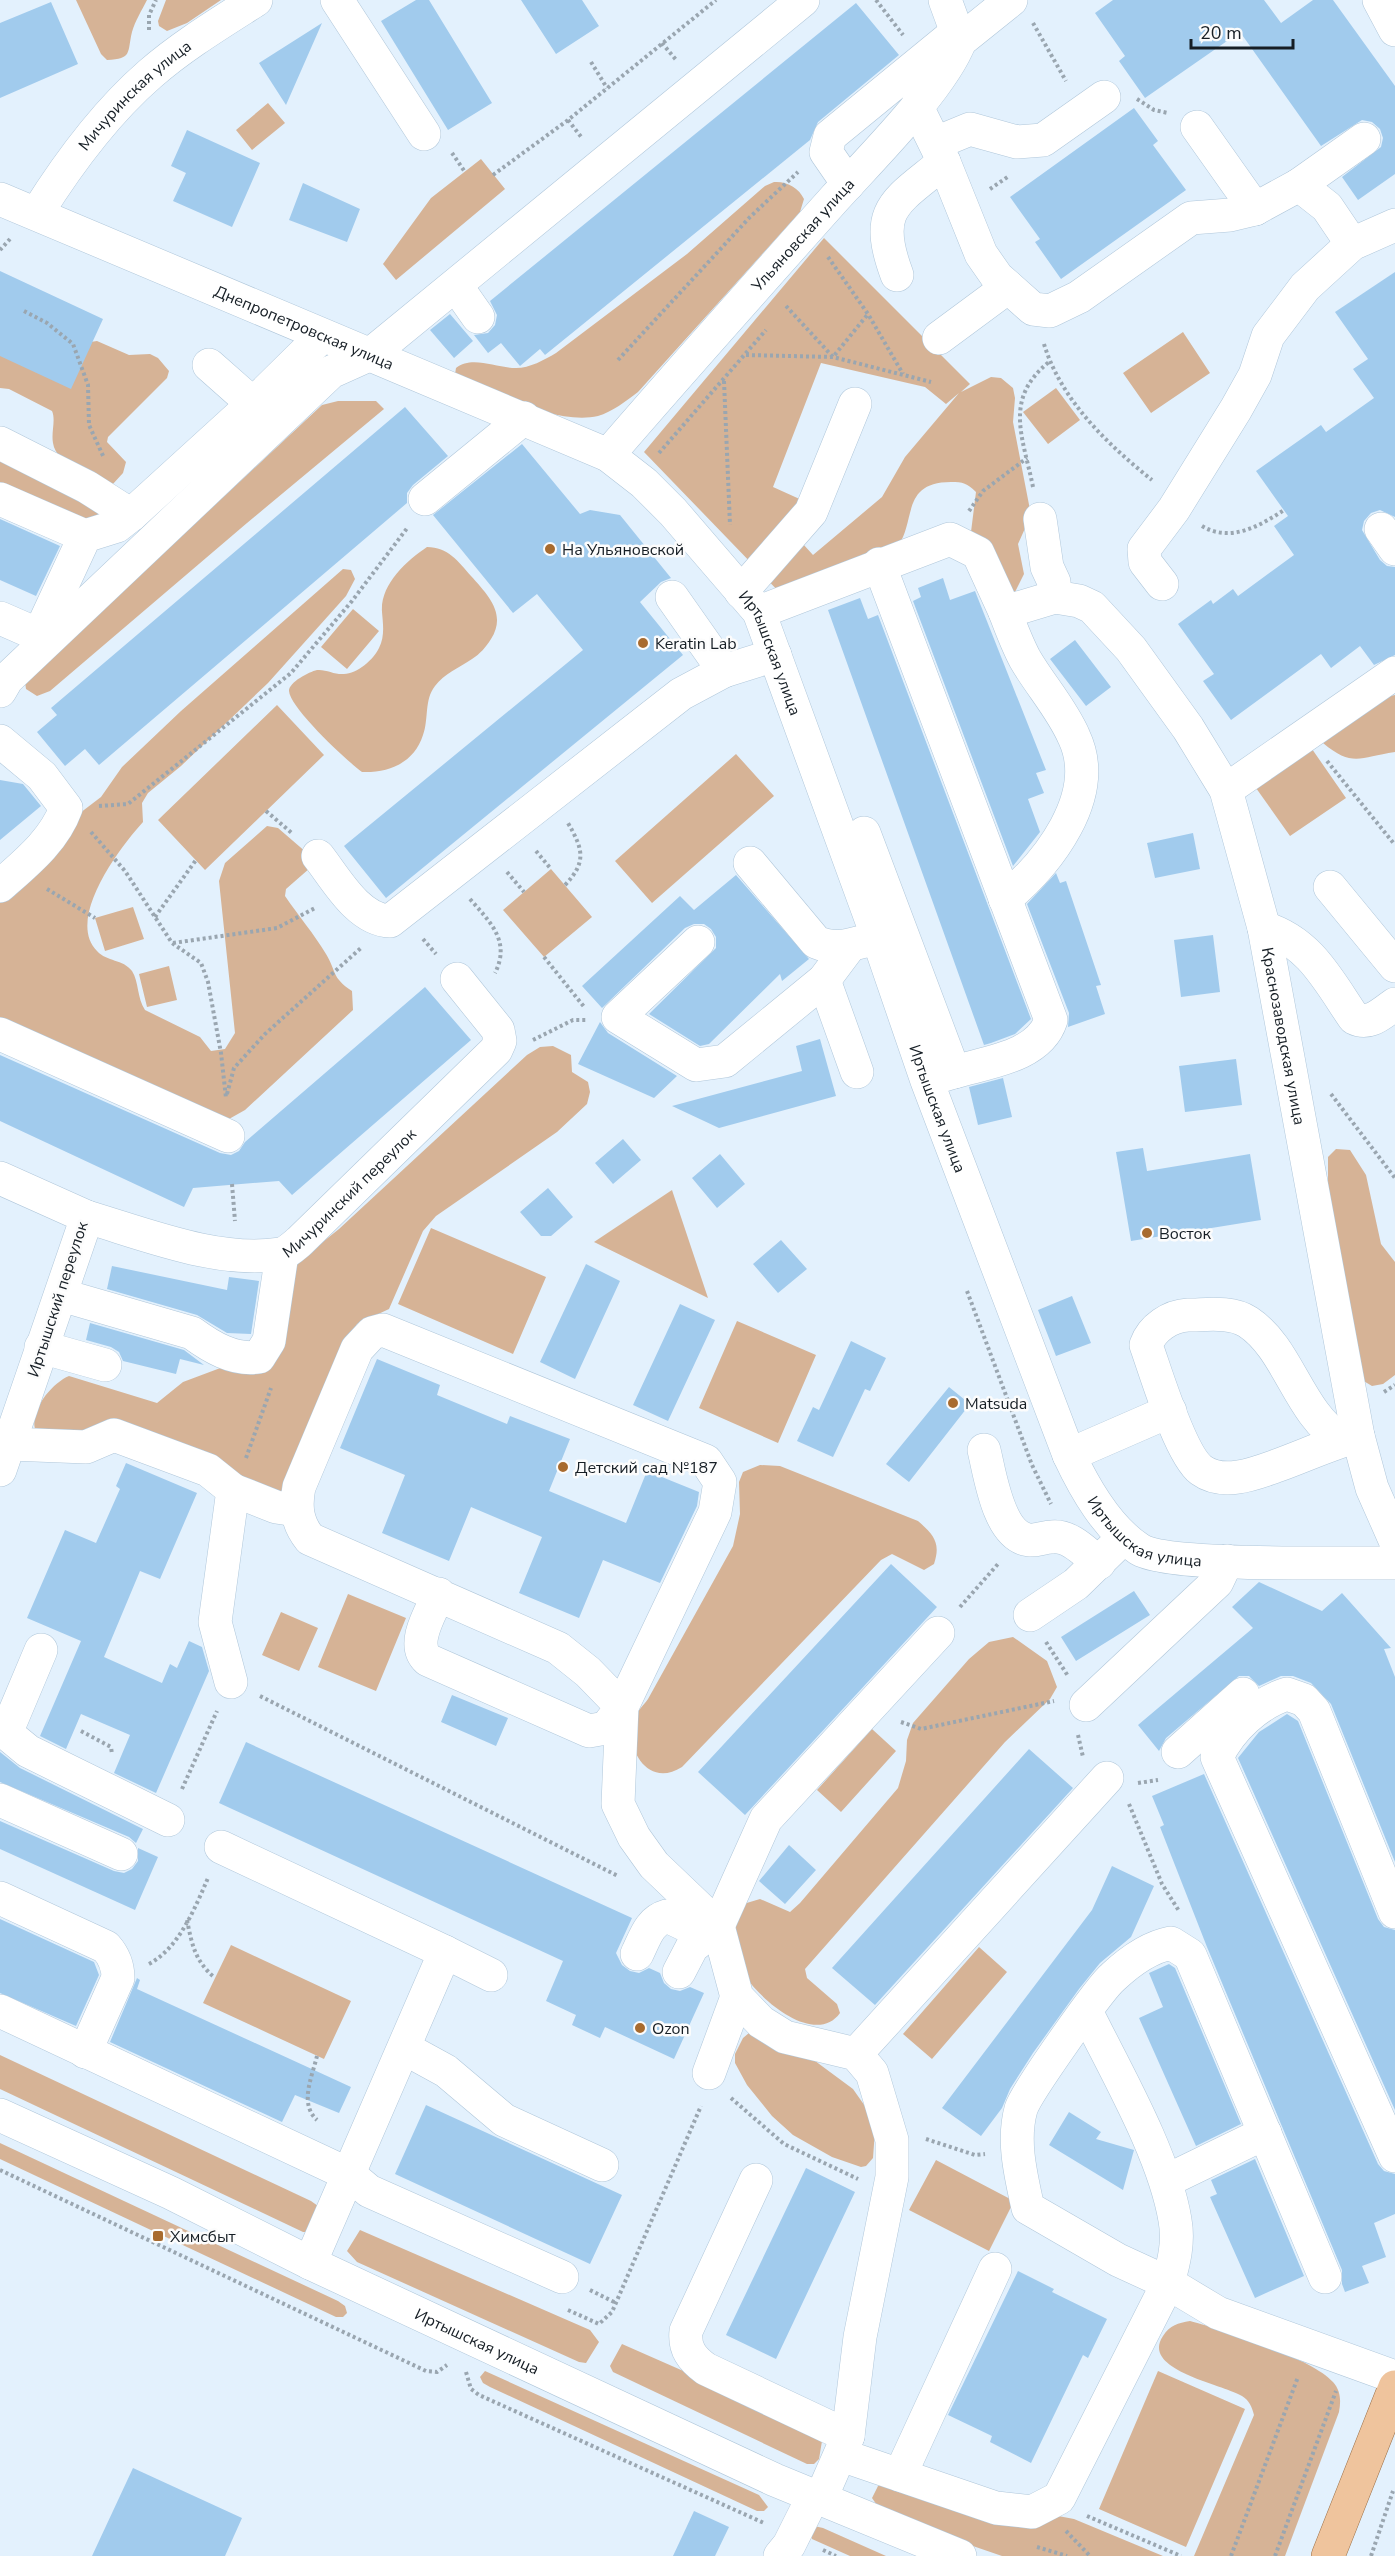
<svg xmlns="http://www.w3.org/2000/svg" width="1395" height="2556" font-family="'Nunito Sans',sans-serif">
	<rect width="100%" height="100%" fill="#e3f1fd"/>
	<path fill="#d6b396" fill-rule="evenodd" d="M76 0H147C142 10 135 21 132 32 127 52 133 59 107 60L101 54Z
		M166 0H221L187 23 167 31 159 26 158 21Z
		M268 103 285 123 252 150 236 130Z
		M481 159 505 189 396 280 383 264 431 198Z
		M774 182C787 181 799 188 804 199L800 212 638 392C626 401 612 412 598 416 559 425 502 396 464 384L455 374 456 368C472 355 497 368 516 368 530 368 544 360 556 353L687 254 765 186Z
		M824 238 970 384 961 392 991 377 1001 378 1013 388 1015 398 1013 422 1031 515 1018 544 1024 574 1015 592H1009L971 532 976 492C967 483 963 482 951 482 901 482 916 521 898 546L785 598 644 452ZM821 363 925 387 946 404 959 393 905 457 882 497 813 555 783 522 804 501 773 487Z
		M1183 332 1210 373 1151 413 1123 373Z
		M97 341 129 355 150 354 158 358 169 371 167 378 108 437 107 442 126 462 123 473 112 485C94 476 56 465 53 443 51 432 56 420 52 411L9 389 0 388V356Z
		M1056 388 1080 420 1048 444 1023 412Z
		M338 401H376L384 409 247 523 50 691 37 696 26 689 25 682 322 405Z
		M0 450 111 510 91 526 0 492Z
		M427 547C448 547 458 561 471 576 488 595 507 614 491 639 486 647 480 654 472 659 460 667 444 674 435 686 424 700 429 719 423 735 414 763 389 773 362 772 347 761 290 708 289 691 289 682 309 672 317 670 326 669 335 675 344 674 357 674 374 659 379 648 385 636 383 624 382 612 380 585 406 561 427 547Z
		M343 569 351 570 355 579 346 596 268 683 181 766 148 793 142 803 143 822C121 846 65 919 97 951 107 962 123 959 132 971 139 982 137 998 145 1010L200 1037 211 1051 225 1049 235 1033 219 881 225 863 267 826 278 828 307 853 310 868 286 889 285 896C298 915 314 934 326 954 337 972 331 977 352 991L353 1010 245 1110 229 1119 0 1024V897L80 813 101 797 122 767 181 711Z
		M353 609 379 631 347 669 321 647Z
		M1395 695V752C1360 757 1353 768 1323 743L1381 698Z
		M277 705 324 755 205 870 158 820Z
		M1312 749 1346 798 1290 836 1256 788Z
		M736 754 774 796 652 903 615 861Z
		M551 869 592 917 544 957 503 910Z
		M133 907 144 939 105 951 95 918Z
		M169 966 177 1000 147 1007 139 974Z
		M553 1046 571 1055 572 1072 588 1082 590 1092 587 1104 557 1132 436 1216 423 1231 389 1309 357 1324 290 1494 82 1439 35 1429C30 1410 52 1383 69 1376L157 1403 183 1382 231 1364 249 1367 289 1276 299 1261 339 1229 527 1055 540 1047Z
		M1336 1149 1350 1150 1366 1175 1381 1244 1395 1262V1375L1383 1384 1372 1386 1362 1380 1328 1193V1157Z
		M672 1190 708 1298 594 1242Z
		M431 1228 546 1277 513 1354 398 1304Z
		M737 1321 816 1355 778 1443 699 1408Z
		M760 1465 780 1466 918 1521C934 1535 941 1543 934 1564L924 1570 892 1554 881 1560 682 1767C648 1789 624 1749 634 1718 637 1711 644 1705 648 1699L733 1546 740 1514 739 1482 743 1472Z
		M348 1594 406 1618 376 1691 318 1667Z
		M281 1612 318 1628 299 1671 262 1655Z
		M1013 1637 1047 1661 1057 1687 1050 1699 1005 1742 805 1969 807 1978 837 2004 840 2013C813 2051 743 1988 735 1956 732 1940 736 1920 740 1905L760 1899 790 1912 800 1903 898 1788 906 1761 907 1740 913 1723 969 1659 989 1642Z
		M872 1729 896 1751 841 1812 817 1790Z
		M231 1945 351 2001 324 2059 203 2003Z
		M979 1947 1007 1972 932 2059 903 2034Z
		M749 2033 807 2055 853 2089 867 2109 875 2130 873 2158 866 2166 861 2167 832 2157 793 2135 772 2116 747 2085 735 2063V2054L743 2038Z
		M0 2055 311 2201 318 2206 310 2232H303L0 2089Z
		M0 2143 338 2301 345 2306 347 2313 343 2317H336L0 2159Z
		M936 2160 1014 2201 989 2251 909 2210Z
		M360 2230 590 2330 599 2342 586 2363 579 2362 357 2262 347 2251Z
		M1190 2321C1223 2330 1312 2358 1333 2382 1341 2391 1341 2401 1339 2412L1285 2556H1194L1254 2415C1252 2407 1249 2400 1242 2396 1222 2384 1140 2370 1163 2336 1170 2325 1178 2323 1190 2321Z
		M622 2344 813 2428 822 2441 819 2459 814 2464H807L613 2372 610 2366Z
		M485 2371 759 2495 768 2507 764 2511H757L490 2387 483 2383 480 2377Z
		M1158 2371 1245 2409 1186 2547 1099 2509Z
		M888 2484 1074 2519 1163 2556H1002L938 2534 879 2508 872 2498 878 2486Z
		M814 2526 823 2528 886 2556H850L812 2539 809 2532Z"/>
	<path fill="#a1cbed" d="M416 0H429L492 103 448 130 381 21Z
		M521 0H582L599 26 556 54Z
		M1113 0H1264L1281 23 1313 0H1333L1395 86V174L1358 200 1342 177 1381 147 1383 138 1380 129 1372 122 1362 120 1321 146 1240 32 1145 98 1119 61 1125 56 1095 13Z
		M51 2 78 64 0 98V23Z
		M856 3 899 55 818 122 810 140 545 355 540 349 520 366 501 343 488 353 474 335 488 333 495 325 497 315 490 301Z
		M322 23 286 105 259 63Z
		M1134 108 1158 141 1153 145 1186 190 1061 279 1035 242 1040 239 1010 197Z
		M187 130 260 163 232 227 173 201 186 173 171 166Z
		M303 183 360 209 347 242 289 220Z
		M0 271 103 319 71 389 0 356Z
		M1395 272V517L1380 510 1371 513 1364 521 1362 530 1380 560 1387 566 1395 567V655L1374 665 1360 646 1331 668 1321 654 1231 720 1203 681 1214 674 1178 624 1211 600 1213 604 1233 589 1238 596 1294 555 1274 526 1288 516 1256 471 1321 425 1326 432 1374 398 1353 369 1368 359 1335 312Z
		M450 314 473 341 454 358 430 330Z
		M405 407 448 456 413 485 407 493V503L99 765 85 749 65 766 37 732 57 715 51 708Z
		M522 444 580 514 590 510 620 515 671 578 661 582 640 602 683 655 386 898 344 846 583 650 537 594 513 613 433 515Z
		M0 519 60 546 36 596 0 580Z
		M943 578 950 600 975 591 1046 770 1036 773 1044 793 1028 799 1040 832 1013 866 913 601 921 597 918 588Z
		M860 598 868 619 878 615 1031 1019 1015 1034 991 1043 984 1045 828 610Z
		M1075 640 1111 687 1086 706 1050 659Z
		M0 780 23 784 41 806 0 840Z
		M1193 833 1200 869 1155 878 1147 843Z
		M1056 873 1060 883 1066 881 1101 985 1096 986 1105 1014 1068 1027 1069 1013 1027 904Z
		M736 875 809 959 782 981 780 974 709 1044 700 1046 649 1014 716 948V937L711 929 704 924H694L685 928 602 1008 582 986 680 896 694 910Z
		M1213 935 1220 992 1181 997 1174 940Z
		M425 987 471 1040 292 1195 279 1181 193 1188 184 1207 0 1121V1055L220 1153 231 1155 239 1151 245 1142Z
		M600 1022 608 1033 677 1076 654 1098 578 1064Z
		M820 1039 836 1096 719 1128 672 1106 802 1071 796 1046Z
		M1236 1059 1242 1105 1185 1112 1179 1066Z
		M1003 1078 1012 1117 978 1125 969 1087Z
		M623 1139 641 1160 613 1184 595 1163Z
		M1143 1148 1147 1171 1250 1154 1261 1220 1131 1241 1116 1152Z
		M720 1154 745 1184 717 1208 692 1178Z
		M548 1188 573 1217 551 1236H541L520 1212Z
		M781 1240 807 1269 778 1293 753 1264Z
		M586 1264 620 1281 575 1379 540 1362Z
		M112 1266 227 1290 229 1277 259 1281 251 1334 227 1333 197 1315 107 1289Z
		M1072 1296 1091 1343 1056 1356 1038 1310Z
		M680 1304 715 1320 668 1421 633 1405Z
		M90 1323 184 1350 204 1365 180 1359 176 1374 123 1361 119 1352 111 1347 86 1340Z
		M851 1341 886 1358 870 1391 865 1389 833 1457 797 1441 813 1407 819 1410Z
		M377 1359 440 1385 437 1395 507 1424 510 1416 570 1439 549 1491 626 1523 647 1471 699 1492 697 1506 660 1583 603 1560 579 1618 519 1593 542 1537 471 1507 449 1561 382 1533 405 1475 340 1448Z
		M949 1387 970 1404 909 1482 886 1464Z
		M126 1463 197 1493 160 1579 140 1571 104 1657 162 1683 170 1664 177 1668 189 1641 202 1647 209 1671 156 1793 114 1773 130 1735 81 1714 66 1749 40 1736 81 1641 27 1618 65 1530 96 1543 120 1489 116 1486Z
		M891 1564 937 1607 745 1815 698 1772Z
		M1259 1582 1322 1611 1342 1593 1391 1648 1384 1649 1395 1677V1862L1331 1704 1311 1683 1293 1676H1281L1259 1686 1249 1676H1239L1166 1738 1159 1751 1138 1725 1253 1628 1232 1607Z
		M1134 1591 1150 1615 1076 1661 1061 1637Z
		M452 1695 508 1718 496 1746 441 1722Z
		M1287 1714 1298 1721 1378 1919 1384 1927 1395 1930V2110L1238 1758 1259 1732Z
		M246 1742 632 1918 616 1953 622 1965 630 1971 639 1973 649 1968 660 1973 664 1983 671 1989 680 1991 690 1987 704 1993 674 2059 605 2027 600 2038 572 2025 576 2015 546 2001 563 1961 219 1803Z
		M1029 1749 1073 1788 875 2005 832 1968Z
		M0 1752 20 1768 143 1829 136 1843 129 1837 0 1782Z
		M1204 1774 1378 2164 1384 2171 1395 2174V2214L1374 2223 1386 2257 1362 2266 1369 2283 1345 2292 1342 2284V2270L1207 1947 1160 1827 1164 1825 1152 1796Z
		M0 1821 114 1871 124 1873 132 1869 138 1861V1848L158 1857 135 1910 0 1849Z
		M789 1845 816 1870 785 1904 759 1881Z
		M1112 1866 1154 1886 1131 1937 1100 1963 1079 1989 1033 2053 1010 2089 1002 2108 981 2136 942 2108 1092 1910Z
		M0 1919 94 1962 99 1975 76 2026 0 1993Z
		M1169 1964 1175 1968 1241 2124 1196 2146 1139 2018 1163 2007 1149 1973Z
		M137 1978 140 1980 137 1989 351 2087 339 2113 295 2095 282 2122 110 2042Z
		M426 2105 622 2195 590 2264 395 2174Z
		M1069 2112 1101 2132 1096 2139 1134 2150 1123 2190 1049 2145Z
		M1255 2159 1304 2276 1255 2298 1210 2197 1217 2194 1211 2180Z
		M806 2168 855 2192 776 2359 726 2335Z
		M1018 2271 1054 2289 1052 2292 1107 2319 1088 2358 1083 2355 1031 2463 990 2442 992 2436 948 2415Z
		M133 2468 242 2518 225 2556H92Z
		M694 2511 729 2527 715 2556H673Z"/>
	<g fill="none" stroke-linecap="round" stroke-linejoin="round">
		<g stroke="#b0c7da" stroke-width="34">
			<g id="minor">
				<path d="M337 0 424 134"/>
				<path d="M1379 0 1395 30"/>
				<path d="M960 41 1011 0"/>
				<path d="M919 101 920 113 944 162 981 254 997 277 1033 309 1050 311 1079 297 1191 218 1230 215 1255 209 1299 185 1327 207 1352 244"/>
				<path d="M1197 127 1255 209"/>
				<path d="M936 143 970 129 1017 142 1043 140 1104 97"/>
				<path d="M848 184 826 152 830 136 957 32"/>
				<path d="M1299 185 1364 139"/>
				<path id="s1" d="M0 199 608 455 644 483 673 512 759 612 878 938 927 1081 1069 1455C1085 1489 1107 1528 1139 1549 1168 1568 1350 1562 1395 1563"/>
				<path id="s2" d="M37 213C69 162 105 113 150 74 182 46 220 23 256 0"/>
				<path d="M897 275C872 208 896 202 944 162"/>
				<path d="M457 287 478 317"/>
				<path d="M939 338 1008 287"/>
				<path d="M209 365 253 404"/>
				<path d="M0 443 87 487 131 515"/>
				<path id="s3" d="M608 455C683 368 759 283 835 198 870 159 942 88 960 41L945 0"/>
				<path d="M0 499 85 536"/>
				<path d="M425 499 524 418"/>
				<path d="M1040 519 1047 567 1054 582 1055 597"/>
				<path d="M1381 529 1395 549"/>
				<path d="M879 564 1051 1020C1039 1057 987 1062 954 1072"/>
				<path d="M1162 584 1145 562 1144 549 1174 509 1236 409 1255 375 1268 336 1305 287 1352 244 1395 225"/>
				<path d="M741 592 811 512 855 404"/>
				<path d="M672 597 724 671"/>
				<path id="s4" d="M759 612 950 539 978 553 1005 612 1055 597 1079 601 1092 607 1131 649 1188 728 1226 790 1264 928 1358 1436 1372 1488 1395 1540"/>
				<path d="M1005 612C1011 628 1017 644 1025 659 1040 685 1062 709 1074 737 1102 796 1047 864 1005 899"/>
				<path d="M0 618 39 635"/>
				<path d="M46 639 39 635 85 536 117 526 131 515 253 404 322 336"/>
				<path d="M0 691 7 679 331 372 371 354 803 0"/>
				<path d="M0 741 42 776 66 808C54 841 26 863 0 886"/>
				<path d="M1226 790 1395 673"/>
				<path d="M864 833 954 1072 934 1078"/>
				<path d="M318 856C336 879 358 920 390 921L681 694 724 671 775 655"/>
				<path d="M750 863 816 942C835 950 846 946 865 941"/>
				<path d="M1330 887 1395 966"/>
				<path d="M1264 928C1310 942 1328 980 1354 1018 1370 1026 1382 1013 1395 1004"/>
				<path d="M698 942 618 1017 696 1065 725 1061 824 980 848 948"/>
				<path d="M824 980 857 1072"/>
				<path d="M0 1034 228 1136"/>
				<path d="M0 1178 87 1217 0 1470"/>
				<path id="s5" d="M87 1217C145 1234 219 1264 280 1254 287 1253 294 1246 299 1242L496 1050 500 1041 498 1030 457 979"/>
				<path d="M61 1295 192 1333C211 1347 234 1361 259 1357L269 1341 282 1254"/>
				<path d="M41 1347 105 1365"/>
				<path d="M1342 1440C1298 1413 1289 1349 1248 1322 1231 1311 1206 1315 1188 1315 1170 1316 1152 1328 1146 1345 1156 1373 1180 1454 1201 1470 1223 1486 1254 1474 1276 1466 1304 1456 1329 1444 1358 1436"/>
				<path d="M10 1444 86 1447 114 1435 208 1470 233 1490 215 1622 231 1682"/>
				<path d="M984 1450C990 1474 998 1536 1029 1540 1036 1541 1044 1537 1052 1537 1070 1535 1085 1552 1099 1563"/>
				<path d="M1069 1455 1170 1411"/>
				<path d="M233 1490 276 1507 297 1510"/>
				<path d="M439 1594C431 1612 410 1644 428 1660L589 1731 606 1728 622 1707 715 1512 720 1482 706 1461 383 1330 372 1333 357 1349 299 1487C295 1507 297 1523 310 1539L558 1648 588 1672 622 1707 618 1804 634 1837 654 1865 718 1926 737 1997 761 2022 785 2037 856 2054 872 2073 892 2140V2177L860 2337 848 2436 820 2500"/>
				<path d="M1030 1615 1076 1584 1114 1547"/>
				<path d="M1086 1705 1217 1582 1227 1561"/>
				<path d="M0 1728 28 1751 168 1820"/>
				<path d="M6 1733 41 1650"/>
				<path d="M1178 1752 1243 1694"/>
				<path d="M0 1800 121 1854"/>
				<path d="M221 1847 445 1952 310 2263"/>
				<path d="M0 1898 106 1947C114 1956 118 1966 118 1978L85 2052"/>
				<path d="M1395 1912 1314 1711 1304 1700 1287 1694C1258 1703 1230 1729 1217 1757L1395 2156"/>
				<path d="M445 1952 491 1975"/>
				<path d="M637 1954C645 1938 649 1921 667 1916L707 1935"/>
				<path d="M679 1972 692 1947 718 1926 766 1819 938 1633"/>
				<path d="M0 2011 350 2175 369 2191 562 2277"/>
				<path d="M1086 2011C1116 2072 1164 2154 1175 2220 1179 2242 1174 2262 1168 2283L1118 2260 1028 2208C1021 2176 1012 2141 1021 2109 1026 2093 1099 1989 1113 1977 1129 1962 1150 1947 1171 1943L1190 1955 1325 2277"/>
				<path d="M404 2048 446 2071 504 2120 602 2165"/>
				<path d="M856 2054 1107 1778"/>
				<path d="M709 2073 737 1997"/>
				<path id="s6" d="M0 2115 171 2193 310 2263 775 2480 960 2556"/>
				<path d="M756 2180 686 2331C684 2349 692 2359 706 2369L848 2436"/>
				<path d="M1166 2181 1265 2133"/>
				<path d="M841 2455 996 2508 1032 2512 1059 2498 1168 2283 1218 2313 1395 2377"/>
				<path d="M900 2475 995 2269"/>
				<path d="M780 2556 789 2545 813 2497"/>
			</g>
		</g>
		<g stroke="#9d7149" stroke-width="34">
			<path id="major" d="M1328 2556 1395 2387"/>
		</g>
		<path stroke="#9aa6b0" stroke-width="4" stroke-dasharray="3 3" stroke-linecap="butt" d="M876 0 903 35
			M1033 23 1066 81
			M149 30V15L156 0
			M662 43 677 61
			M591 62 607 88
			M1137 99 1154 110 1168 113
			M568 120 582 138
			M452 153 465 172
			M493 175 568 120 716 0
			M990 189 1009 176
			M0 250 10 239
			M828 257 868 314 903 374
			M786 306 833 357 868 314
			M24 311 47 323 73 344 88 385 89 425 104 458
			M1044 344C1061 400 1107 444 1152 480
			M746 355 833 357 931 382
			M618 360 750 217 798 172
			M724 381 730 525
			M659 453 766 330
			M1033 487C1023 437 1003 399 1049 362
			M969 511 983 491 1027 458
			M1202 526C1230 543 1260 526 1284 510
			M1327 761 1395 845
			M99 806 128 804 291 673 352 601 408 527
			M266 811 293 834
			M91 832 125 871 172 943 201 963 208 982 221 1053 226 1098
			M536 851 551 869
			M507 872 524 892
			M565 885C587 862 583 849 568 823
			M47 889 95 918
			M470 899C490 922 511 941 495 973
			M155 917 196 860
			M423 939 436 954
			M173 943 277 928 315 908
			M544 957 585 1008
			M533 1040 573 1020H587
			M227 1094 234 1068 265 1034 361 948
			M1331 1094 1395 1178
			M232 1184 235 1221
			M967 1291 1032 1465 1051 1504
			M1384 1392 1395 1385
			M246 1458 271 1388
			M960 1607 998 1564
			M1046 1642 1068 1676
			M260 1696 618 1876
			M901 1722 921 1729 1054 1701
			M81 1731 111 1747 112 1754
			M1078 1735 1083 1757
			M1138 1783 1158 1780
			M182 1789 217 1711
			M1129 1804 1162 1884 1179 1911
			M187 1920C192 1945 195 1961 215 1978
			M149 1964C179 1948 195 1908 208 1878
			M317 2056C312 2077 299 2104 317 2120
			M731 2098 784 2144 858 2179
			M926 2139 975 2155 985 2154
			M0 2170 426 2371 437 2372 447 2365
			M590 2290 616 2303
			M568 2310 599 2324 612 2312 701 2106
			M466 2372 471 2389 479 2395 764 2523
			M1087 2516 1181 2556
			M1066 2531 1090 2556
			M1037 2547 1067 2556
			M823 2550 836 2556
			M1231 2556 1298 2377
			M1275 2556 1336 2391
			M1371 2556 1393 2491"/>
		<use href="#minor" stroke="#fff" stroke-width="33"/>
		<use href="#major" stroke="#efc49d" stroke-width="33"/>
	</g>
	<g fill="#a86b2f" stroke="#fcfcfc" stroke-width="2">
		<circle cx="550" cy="549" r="6"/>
		<circle cx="643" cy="643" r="6"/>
		<circle cx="1147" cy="1233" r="6"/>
		<circle cx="953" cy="1403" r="6"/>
		<circle cx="563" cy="1467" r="6"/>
		<circle cx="640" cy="2028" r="6"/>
		<rect x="152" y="2230" width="12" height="12" rx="3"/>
	</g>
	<g text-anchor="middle" stroke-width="5" stroke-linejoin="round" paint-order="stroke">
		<g font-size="16" fill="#161e25" stroke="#fcfcfc">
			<text dy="6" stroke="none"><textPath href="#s2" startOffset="154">Мичуринская улица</textPath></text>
			<text dy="6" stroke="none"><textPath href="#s3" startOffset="294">Ульяновская улица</textPath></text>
			<text dy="6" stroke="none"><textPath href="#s1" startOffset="330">Днепропетровская улица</textPath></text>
			<text dy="6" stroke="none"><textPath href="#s1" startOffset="920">Иртышская улица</textPath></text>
			<text dy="6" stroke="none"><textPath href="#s4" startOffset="872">Краснозаводская улица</textPath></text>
			<text dy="6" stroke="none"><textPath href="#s1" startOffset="1406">Иртышская улица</textPath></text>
			<text dy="6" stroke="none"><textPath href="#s5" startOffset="291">Мичуринский переулок</textPath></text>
			<text transform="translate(57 1299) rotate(-72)" y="6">Иртышский переулок</text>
			<text dy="6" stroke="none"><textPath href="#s1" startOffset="1892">Иртышская улица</textPath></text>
			<text dy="6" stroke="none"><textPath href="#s6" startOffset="528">Иртышская улица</textPath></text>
		</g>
		<g font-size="16" fill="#161e25" stroke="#fcfcfc" text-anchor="start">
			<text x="562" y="555">На Ульяновской</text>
			<text x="655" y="649">Keratin Lab</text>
			<text x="1159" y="1239">Восток</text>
			<text x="965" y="1409">Matsuda</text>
			<text x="575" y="1473">Детский сад №187</text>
			<text x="652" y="2034">Ozon</text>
			<text x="170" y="2242">Химсбыт</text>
		</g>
	</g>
	<path d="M1191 39v9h102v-9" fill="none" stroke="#161e25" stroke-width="3"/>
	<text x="1200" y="39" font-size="18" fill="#161e25" stroke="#fcfcfc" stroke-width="4.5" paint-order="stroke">20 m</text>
</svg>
